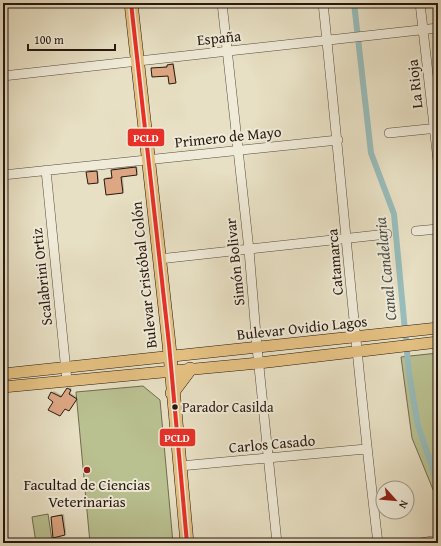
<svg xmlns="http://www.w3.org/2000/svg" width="441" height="546" font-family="'Gentium Book Plus',serif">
	<rect width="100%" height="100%" fill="#e8e0c4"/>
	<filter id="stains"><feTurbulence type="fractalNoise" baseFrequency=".005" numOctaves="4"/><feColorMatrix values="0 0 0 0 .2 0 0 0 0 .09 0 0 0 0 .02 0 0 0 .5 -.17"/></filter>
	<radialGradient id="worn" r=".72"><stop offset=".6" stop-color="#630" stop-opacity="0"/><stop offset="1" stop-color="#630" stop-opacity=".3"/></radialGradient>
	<path fill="#bac191" stroke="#706c50" d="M438 353V499L434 492 412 438 401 357Z
		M143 386 160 400 173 543H90L76 392Z
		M48 514 52 540 36 543 32 517Z"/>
	<path fill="#0003" d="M174 63 176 81 175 82 169 74 152 69 168 66 169 64Z
		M137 166 138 172 136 174 123 176 124 191 122 192 105 179 107 177H113L112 170 114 168Z
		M98 171 99 181 98 182 87 173Z
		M70 387 72 389 69 392 77 397 70 409 66 408 63 412 55 401 49 398 54 391 63 396Z
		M64 514 66 532 64 534 52 518 54 516Z"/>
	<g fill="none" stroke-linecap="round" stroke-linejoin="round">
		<path stroke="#98bcba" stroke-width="6" d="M354 3 371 153 394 214 409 373 418 426 438 484"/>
	</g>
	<path fill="#dda783" stroke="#261810" d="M173 64 176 83 169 84 168 76 152 77 151 68 167 67V65Z
		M136 167 137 175 121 177 123 193 106 195 104 179 112 178 111 170Z
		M97 171 98 183 88 184 86 172Z
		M67 388 71 390 69 394 77 399 69 411 65 409 60 416 48 410 53 402 48 398 51 392 61 397Z
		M62 515 65 535 53 538 51 517Z"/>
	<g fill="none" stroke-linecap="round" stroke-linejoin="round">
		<g stroke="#564a3d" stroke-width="10">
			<path id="minor" d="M222 3 249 250 257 347 277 543
				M323 3C342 183 356 363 378 543
				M420 3 438 161
				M3 76 438 28
				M389 133 438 128
				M46 170 67 381
				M3 175 338 140
				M416 231 438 229
				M159 259 387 234
				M180 466 366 449
				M421 543 438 540"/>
		</g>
		<g stroke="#261810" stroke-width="12">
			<path id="major" d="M3 374 438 328
				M3 387 259 363 438 342"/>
		</g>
		<g stroke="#261810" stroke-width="14">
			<path id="highway" d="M131 3 169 344 187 543
				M172 393 190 369"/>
		</g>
		<use href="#minor" stroke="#f0ebd9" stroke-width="9"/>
		<use href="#major" stroke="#e4c082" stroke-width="11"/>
		<use href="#highway" stroke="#e4c082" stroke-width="13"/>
		<g stroke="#f0ebd9" stroke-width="7">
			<path id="bus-1" d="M131 3 169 344 187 543"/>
		</g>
		<use href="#bus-1" stroke="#e73128" stroke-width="4"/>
	</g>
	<circle fill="#261810" stroke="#f0ebd9" stroke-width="1.5" cx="175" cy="407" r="3.5"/>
	<circle fill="#8f2418" stroke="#f0ebd9" stroke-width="1.5" cx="87" cy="470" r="4"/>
	<g text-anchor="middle" stroke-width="4" stroke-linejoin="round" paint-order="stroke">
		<g font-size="14" fill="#261810" stroke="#f0ebd9" text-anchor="start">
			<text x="182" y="412">Parador Casilda</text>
		</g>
		<g font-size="15" fill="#261810" stroke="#f0ebd9">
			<text transform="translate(219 38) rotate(-6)" y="5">España</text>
			<text transform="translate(415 84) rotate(-96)" y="5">La Rioja</text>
			<text transform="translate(228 137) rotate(-6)" y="5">Primero de Mayo</text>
			<text transform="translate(235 262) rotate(-96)" y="5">Simón Bolivar</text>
			<text transform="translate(335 262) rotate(-95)" y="5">Catamarca</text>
			<text transform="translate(144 275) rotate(-96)" y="5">Bulevar Cristóbal Colón</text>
			<text transform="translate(42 277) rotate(-96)" y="5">Scalabrini Ortiz</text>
			<text transform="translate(302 328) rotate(-6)" y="5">Bulevar Ovidio Lagos</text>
			<text transform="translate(272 444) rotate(-5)" y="5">Carlos Casado</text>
		</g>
		<g font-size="15" fill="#261810" stroke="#f0ebd9">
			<text x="87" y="490">Facultad de Ciencias<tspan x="87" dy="17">Veterinarias</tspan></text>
		</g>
		<g font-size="16" font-style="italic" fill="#4e514c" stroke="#f0ebd9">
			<text transform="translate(385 269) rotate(-96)" y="6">Canal Candelaria</text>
		</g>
	</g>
	<g stroke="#f0ebd9" stroke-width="1.5">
		<rect x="127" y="128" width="38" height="19" rx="4" fill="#e73128"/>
		<rect x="159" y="428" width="37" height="19" rx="4" fill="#e73128"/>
	</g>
	<g font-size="11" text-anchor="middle" font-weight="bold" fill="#fff">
		<text x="146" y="142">PCLD</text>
		<text x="177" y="442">PCLD</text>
	</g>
	<rect width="441" height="546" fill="none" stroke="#e8e0c4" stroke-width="16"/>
	<rect x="4" y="4" width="433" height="538" fill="none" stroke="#261810" stroke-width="2"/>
	<rect x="8" y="8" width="425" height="530" fill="none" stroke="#261810"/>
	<g transform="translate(395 500) rotate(117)"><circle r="19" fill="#f0ebd9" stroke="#9f9789"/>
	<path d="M0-3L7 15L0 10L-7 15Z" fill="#8f2418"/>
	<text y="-6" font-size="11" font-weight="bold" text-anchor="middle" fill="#261810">N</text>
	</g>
	<path d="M28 44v6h87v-6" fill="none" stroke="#261810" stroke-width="2"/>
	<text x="34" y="44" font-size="12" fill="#261810" stroke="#f0ebd9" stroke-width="3" paint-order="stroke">100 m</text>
	<rect width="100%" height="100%" filter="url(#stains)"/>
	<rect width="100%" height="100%" fill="url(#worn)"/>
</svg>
